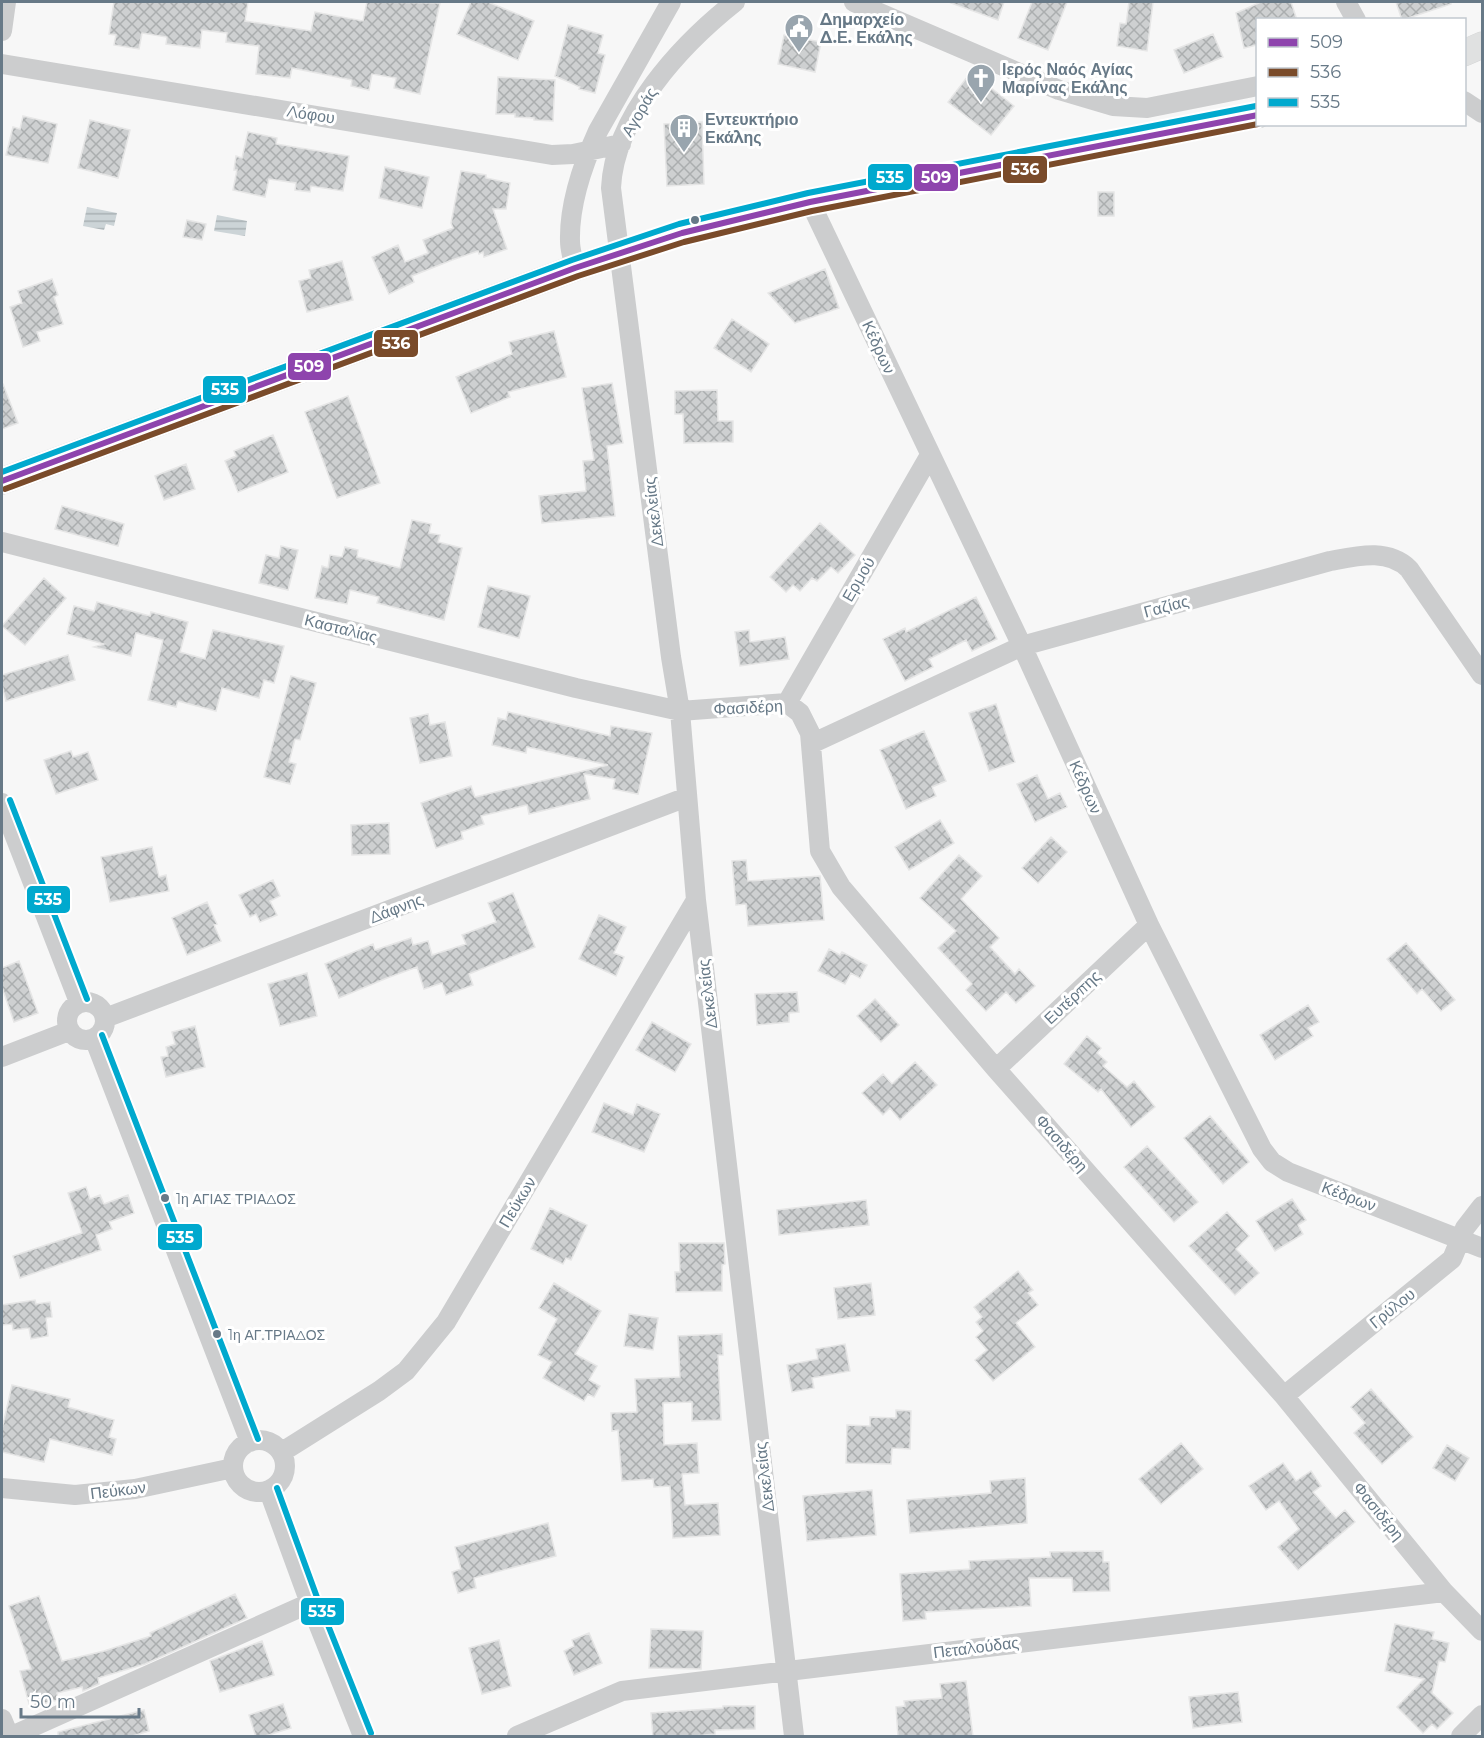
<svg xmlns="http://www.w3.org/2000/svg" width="1484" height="1738" font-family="Montserrat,sans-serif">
	<defs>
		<pattern id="water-rules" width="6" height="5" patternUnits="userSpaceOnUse" patternTransform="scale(1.5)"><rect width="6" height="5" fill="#ccd4d7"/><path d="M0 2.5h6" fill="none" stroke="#a9b1b4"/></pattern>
		<pattern id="building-cross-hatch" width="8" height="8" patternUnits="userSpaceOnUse" patternTransform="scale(1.5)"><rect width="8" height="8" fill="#ced0d1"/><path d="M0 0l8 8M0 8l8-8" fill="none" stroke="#abaeaf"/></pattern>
	</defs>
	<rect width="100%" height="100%" fill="#f7f7f7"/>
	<path fill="url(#water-rules)" d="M87 207 117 213 114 226 106 224 104 230 83 226Z
		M217 215 247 221 245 236 214 231Z"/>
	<path fill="url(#building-cross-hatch)" stroke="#e6e6e6" stroke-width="1.5" d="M114 2H248L245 21 311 31 315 12 363 21 367 2 440 3 420 94 394 88 396 78 372 74 369 90 351 86 352 80 292 68 290 78 256 74 259 46 226 42 227 33 202 30 200 48 166 44 167 37 142 33 139 49 114 45 116 35 109 34Z
		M471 2H488L534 21 518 60 457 34Z
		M952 2H1004L998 20 951 3Z
		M1032 2H1067L1048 50 1018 38Z
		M1129 2H1153L1147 51 1117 46 1120 23 1126 24Z
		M1261 2H1291L1297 20H1257V45L1244 48 1236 13Z
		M1396 2H1451V4L1402 20Z
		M568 25 603 35 598 53 605 55 595 93 579 89 580 87 555 76Z
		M1213 34 1223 57 1184 73 1174 50Z
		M784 35 821 42 815 72 778 64Z
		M971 72 1014 106 991 135 948 102Z
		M498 77 555 80 553 121 534 120V118L515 117V114H496Z
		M23 116 57 124 48 163 6 155 13 127 20 129Z
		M90 120 130 130 118 178 78 168Z
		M702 122 704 184 667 186 664 124Z
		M248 132 277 138 276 144 349 156 343 191 311 186 310 192 295 190 296 183 269 179 265 197 233 190 237 170H234L236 156 242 158Z
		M385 167 429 177 422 208 379 198Z
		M461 171 486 175V178L510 183 506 209H493L507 249 484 257 483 252 479 254 478 251 452 260 412 276 414 282 389 294 372 257 398 245 405 262 428 253 423 240 453 228 451 223Z
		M1098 192H1114V216H1098Z
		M187 220 206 224 202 240 183 237Z
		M342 261 353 300 307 312 299 281 311 278 309 270Z
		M825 269 839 308 795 323 768 293Z
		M52 279 58 295 54 297 63 324 37 332 40 341 23 347 10 307 22 303 18 291Z
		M732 319 769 344 751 372 714 348Z
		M554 331 566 377 508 392 510 397 471 413 456 377 512 354 509 342Z
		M612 383 623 443 607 446 615 516 542 523 539 496 586 491 583 461 594 460 582 388Z
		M2 384H3L18 423 2 429Z
		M717 390 718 421H733V442L684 443 683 414H675V391Z
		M348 396 380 483 337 498 305 412Z
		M273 435 288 472 238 492 225 461 236 456 234 451Z
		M186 464 195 489 164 500 155 476Z
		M62 506 124 524 118 546 55 529Z
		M412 520 431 524 429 533 440 535 438 542 462 548 444 620 377 603 379 597 350 590 347 604 315 598 322 566 328 568 330 555 342 557 345 547 358 550 357 557 400 568Z
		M820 523 855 555 838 573 831 567 817 581 812 578 800 591 793 585 786 592 770 577Z
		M281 546 298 550 288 590 259 583 266 555 279 558Z
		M44 578 66 598 25 645 2 626Z
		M488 586 530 596 519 638 478 627Z
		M976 597 997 639 972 651 966 640 929 659 933 667 905 681 883 639 905 628 906 632Z
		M97 602 150 616 151 612 188 622 180 652 205 659 213 630 284 646 274 683 264 680 259 698 222 688 216 711 178 701 176 707 148 700 163 640 136 633 131 656 94 647 104 644 67 634 74 606 94 611Z
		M749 630 750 642 785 637 789 659 740 666 735 632Z
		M68 655 75 680 6 701 2 685V675Z
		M291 676 316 683 300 740 295 739 289 762 296 764 290 784 264 777Z
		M996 704 1015 762 989 771 969 713Z
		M508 712 610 736 611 726 652 733 638 794 613 789 615 779 584 774 590 799 529 814 527 805 481 816 484 824 461 832 463 839 436 848 421 803 471 786 475 797 608 765 527 747 526 753 492 745 498 718 506 720Z
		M428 714 430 725 445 722 452 756 420 763 410 718Z
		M924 731 946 781 932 787 936 796 906 809 880 750Z
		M71 751 73 757 88 752 98 780 56 794 44 760Z
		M1037 775 1048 799 1060 793 1067 807 1035 822 1017 784Z
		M940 820 954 843 909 870 895 847Z
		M389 823 390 854 352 855 351 825Z
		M1051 837 1067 852 1038 883 1022 868Z
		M152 847 159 877 166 875 169 891 110 902 101 857Z
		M959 855 982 876 961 899 999 938 990 947 1015 974 1019 969 1035 986 1016 1003 1006 992 986 1011 966 990 972 984 938 948 956 931 920 898Z
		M746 860 748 881 820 876 824 920 748 926 746 904 736 905 732 861Z
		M273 880 280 896 270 901 277 915 260 922 256 914 250 917 239 895Z
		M513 893 535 947 469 974 473 985 446 995 442 983 424 989 417 967 387 978 339 998 325 964 373 944 375 950 411 938 413 945 428 941 432 955 466 944 462 935 496 922 488 903Z
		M207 902 217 924 214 925 221 941 187 955 172 918Z
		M599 915 626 927 614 953 624 957 616 976 579 959Z
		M1406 943 1455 1000 1441 1011 1422 989 1417 994 1387 959Z
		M829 949 840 955 842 952 867 965 860 978 851 973 845 984 818 971Z
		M19 961 38 1013 14 1022 2 987V968Z
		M307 973 317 1016 280 1026 268 984Z
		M797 992 799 1012 789 1013V1022L757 1025 755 994Z
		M875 999 899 1025 881 1042 857 1016Z
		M1308 1005 1319 1022 1308 1028 1313 1036 1275 1060 1260 1035Z
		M652 1022 691 1044 675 1072 636 1050Z
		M195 1026 205 1067 166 1077 161 1057 168 1056 166 1047 175 1044 172 1032Z
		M1087 1036 1101 1048 1097 1053 1107 1062 1103 1066 1127 1087 1134 1081 1155 1107 1131 1127 1101 1089 1098 1092 1064 1064Z
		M915 1062 937 1085 900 1120 890 1108 883 1115 862 1093 883 1074 892 1084Z
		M604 1103 633 1115 637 1104 660 1114 644 1152 592 1132Z
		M1210 1116 1249 1162 1223 1184 1184 1138Z
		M1147 1146 1198 1202 1174 1222 1124 1167Z
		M86 1187 90 1199 100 1195 104 1204 128 1195 134 1213 109 1222 112 1229 96 1235 101 1250 20 1278 13 1256 82 1233 68 1193Z
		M1292 1199 1306 1220 1298 1225 1303 1234 1275 1251 1256 1221Z
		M866 1200 869 1225 779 1235 777 1210Z
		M550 1208 587 1225 571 1260 566 1258 563 1264 531 1249Z
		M1227 1212 1249 1236 1236 1249 1259 1273 1235 1295 1189 1246Z
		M679 1243H724L725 1264 722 1265V1291L676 1292 675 1272H680Z
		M1018 1271 1033 1290 1028 1293 1038 1305 1016 1323 1035 1347 993 1381 975 1360 987 1350 976 1337 983 1331 976 1322 982 1317 974 1307Z
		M554 1283 601 1311 575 1354 597 1366 589 1380 600 1386 594 1397 588 1394 584 1401 543 1378 552 1362 538 1355 557 1319 539 1308Z
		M871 1283 875 1315 838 1319 834 1288Z
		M35 1300 36 1304 50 1302 52 1317 46 1318 48 1336 31 1339 29 1328 13 1330 12 1324 2 1325V1305Z
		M629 1314 658 1318 653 1350 624 1346Z
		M722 1334 723 1355H718L721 1420 692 1421V1402L663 1403 664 1445 697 1443 699 1473 682 1474 685 1505 718 1503 720 1535 673 1538 670 1486 654 1487 653 1479 622 1481 618 1430 612 1431 611 1413 637 1412 635 1379 680 1377 678 1336Z
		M845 1344 850 1371 812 1378 814 1388 792 1392 787 1365 818 1359 816 1349Z
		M12 1385 70 1399 68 1407 114 1420 109 1437 116 1439 112 1455 50 1439 44 1462 2 1452V1429Z
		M1371 1389 1413 1437 1382 1464 1354 1433 1365 1423 1351 1407Z
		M896 1410 911 1411 910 1449 892 1448 891 1464 846 1463 847 1425 870 1426V1417L896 1418Z
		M1181 1443 1203 1469 1161 1504 1139 1479Z
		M1447 1445 1469 1458 1455 1481 1433 1468Z
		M1283 1463 1296 1481 1311 1471 1321 1486 1313 1492 1336 1518 1345 1510 1355 1522 1298 1570 1278 1547 1299 1529 1279 1501 1266 1510 1249 1486Z
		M1025 1478 1027 1523 910 1533 907 1500 991 1493 990 1481Z
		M872 1490 876 1535 807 1541 803 1496Z
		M548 1523 556 1556 474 1578 476 1588 458 1593 452 1572 461 1569 455 1547Z
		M1103 1551V1562H1109L1110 1591 1073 1592 1072 1578H1029L1031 1606 925 1612 926 1619 903 1621 900 1574 970 1569 969 1561 1051 1557 1050 1552Z
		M235 1594 247 1618 145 1664 98 1678 99 1684 83 1691 82 1687 57 1693 58 1700 30 1707 20 1671 31 1669 9 1606 39 1596 62 1661 104 1651 151 1636 150 1633Z
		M1395 1624 1434 1632 1432 1639 1449 1643 1445 1662 1439 1661 1432 1693 1453 1713 1437 1729 1432 1724 1423 1733 1397 1707 1424 1679 1385 1671Z
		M651 1629 703 1631 701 1669 649 1668Z
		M589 1633 602 1663 574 1675 564 1651 574 1646 572 1640Z
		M499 1640 511 1686 482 1694 469 1648Z
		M262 1641 274 1675 220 1692 210 1661Z
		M966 1681 973 1737H898L896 1707 905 1706 904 1701 942 1698 940 1684Z
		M1238 1692 1242 1722 1193 1728 1189 1697Z
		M283 1704 291 1728 262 1737H256L249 1715Z
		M723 1706H755V1729L715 1730V1734L685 1737H653L651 1713 723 1708Z
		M144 1710 149 1731 129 1737H58V1732Z"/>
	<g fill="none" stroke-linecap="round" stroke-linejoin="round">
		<g stroke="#d3d4d5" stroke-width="27">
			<path id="major" d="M1464 53 1482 45
				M2 481 575 268 682 233 810 202 1258 115"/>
		</g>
		<path stroke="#cccdce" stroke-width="20" d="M735 2C682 44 614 116 611 188L671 657 680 711 696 900 794 1736
			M854 2 1059 90 1113 106 1147 108 1258 86
			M1346 2 1356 20
			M2 31 6 2
			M2 64 552 155 573 154 621 144
			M1464 101 1482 113
			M810 202 1022 646 1149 925 1262 1149 1272 1162 1288 1172 1482 1248
			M575 268C573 259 570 250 570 241 569 203 583 164 598 131L671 2
			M2 542 576 688 680 711 787 703 800 713 810 733 820 851 841 887 996 1069 1284 1396 1444 1592 1482 1631
			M787 703 930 455
			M811 744 1022 646 1330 561C1357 556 1388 548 1409 569L1482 675
			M2 803 79 1002
			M67 1021a19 19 0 1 1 38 0a19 19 0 1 1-38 0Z
			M105 1018 687 797
			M94 1038 250 1442
			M2 1057 69 1031
			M996 1069 1149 925
			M1284 1396 1452 1259 1465 1228 1482 1206
			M233 1466a26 26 0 1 1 52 0a26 26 0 1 1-52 0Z
			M282 1452 379 1391 406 1371 446 1322 696 900
			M2 1488 75 1495 135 1489 233 1468
			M269 1491 310 1603 363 1736
			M2 1719 9 1736
			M12 1736 310 1603
			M517 1736 622 1691 1444 1592
			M1461 1736 1482 1715"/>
		<use href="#major" stroke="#e0e1e1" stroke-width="26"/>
		<g stroke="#fff" stroke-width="10">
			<path id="bus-1" d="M2 481 575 268 682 233 810 202 1258 115"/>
		</g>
		<g stroke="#fff" stroke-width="10">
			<path id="bus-2" d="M5 489 578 276 684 242 812 211 1258 124"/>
		</g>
		<g stroke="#fff" stroke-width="10">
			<path id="bus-3" d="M2 472 572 260 679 224 808 193 1256 106
				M10 800 87 999
				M102 1035 258 1439
				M277 1488 318 1600 371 1733"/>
		</g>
		<use href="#bus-1" stroke="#8e44ad" stroke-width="6"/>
		<use href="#bus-2" stroke="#7a4b2a" stroke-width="6"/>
		<use href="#bus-3" stroke="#00a9ce" stroke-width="6"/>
	</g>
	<defs>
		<g id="civic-pin" transform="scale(1.5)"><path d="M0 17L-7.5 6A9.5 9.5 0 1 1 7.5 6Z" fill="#99a5ae" stroke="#fff"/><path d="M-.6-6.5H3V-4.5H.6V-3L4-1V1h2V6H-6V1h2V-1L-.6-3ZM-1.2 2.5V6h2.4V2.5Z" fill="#fff"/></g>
		<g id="church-pin" transform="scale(1.5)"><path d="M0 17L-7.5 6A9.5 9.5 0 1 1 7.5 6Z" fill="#99a5ae" stroke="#fff"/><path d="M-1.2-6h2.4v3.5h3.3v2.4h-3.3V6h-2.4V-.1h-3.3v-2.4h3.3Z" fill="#fff"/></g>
		<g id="building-pin" transform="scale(1.5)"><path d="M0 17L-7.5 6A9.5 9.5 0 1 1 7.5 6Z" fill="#99a5ae" stroke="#fff"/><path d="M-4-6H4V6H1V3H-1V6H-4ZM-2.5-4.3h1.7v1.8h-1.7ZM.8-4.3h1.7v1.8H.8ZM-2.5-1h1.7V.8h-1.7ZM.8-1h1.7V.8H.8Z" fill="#fff"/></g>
	</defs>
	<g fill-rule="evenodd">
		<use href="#civic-pin" x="799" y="28"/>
		<use href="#church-pin" x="981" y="78"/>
		<use href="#building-pin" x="684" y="128"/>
	</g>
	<g fill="#677987" stroke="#fff" stroke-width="2">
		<circle cx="695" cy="220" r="5"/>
		<circle cx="165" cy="1198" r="5"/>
		<circle cx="217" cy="1334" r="5"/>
	</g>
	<g text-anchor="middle" stroke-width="6" stroke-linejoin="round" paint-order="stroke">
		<g font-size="14" fill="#677987" stroke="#fff" text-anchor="start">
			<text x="176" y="1204">1η ΑΓΙΑΣ ΤΡΙΑΔΟΣ</text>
			<text x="228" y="1340">1η ΑΓ.ΤΡΙΑΔΟΣ</text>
		</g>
		<g font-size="16" font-weight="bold" fill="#677987" stroke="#fff" text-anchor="start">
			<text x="820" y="25">Δημαρχείο<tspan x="820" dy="18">Δ.Ε. Εκάλης</tspan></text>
			<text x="1002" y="75">Ιερός Ναός Αγίας<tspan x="1002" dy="18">Μαρίνας Εκάλης</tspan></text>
			<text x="705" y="125">Εντευκτήριο<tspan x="705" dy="18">Εκάλης</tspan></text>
		</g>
		<g font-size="16" fill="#677987" stroke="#fff">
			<text transform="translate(639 112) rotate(-60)" y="6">Αγοράς</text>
			<text transform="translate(311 114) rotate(9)" y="6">Λόφου</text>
			<text transform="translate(879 347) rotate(65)" y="6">Κέδρων</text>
			<text transform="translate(653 512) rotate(-97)" y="6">Δεκελείας</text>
			<text transform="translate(858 579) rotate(-60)" y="6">Ερμού</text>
			<text transform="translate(1166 606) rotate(-15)" y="6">Γαζίας</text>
			<text transform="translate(341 628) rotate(14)" y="6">Κασταλίας</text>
			<text transform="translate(748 707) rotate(-3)" y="6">Φασιδέρη</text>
			<text transform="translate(1086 787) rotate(66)" y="6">Κέδρων</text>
			<text transform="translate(396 908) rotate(-21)" y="6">Δάφνης</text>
			<text transform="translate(707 994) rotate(-97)" y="6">Δεκελείας</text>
			<text transform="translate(1072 997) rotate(-43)" y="6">Ευτέρπης</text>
			<text transform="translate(1062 1143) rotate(49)" y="6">Φασιδέρη</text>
			<text transform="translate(1349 1196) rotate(21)" y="6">Κέδρων</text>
			<text transform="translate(517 1202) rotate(-59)" y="6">Πεύκων</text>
			<text transform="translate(1392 1308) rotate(-39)" y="6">Γρύλου</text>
			<text transform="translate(764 1477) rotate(-97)" y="6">Δεκελείας</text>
			<text transform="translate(118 1490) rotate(-7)" y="6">Πεύκων</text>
			<text transform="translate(1379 1511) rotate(51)" y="6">Φασιδέρη</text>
			<text transform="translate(976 1647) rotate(-7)" y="6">Πεταλούδας</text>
		</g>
	</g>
	<g stroke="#fff" stroke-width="2">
		<rect x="1002" y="155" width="46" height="29" rx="6" fill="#7a4b2a"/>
		<rect x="867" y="163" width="46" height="28" rx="6" fill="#00a9ce"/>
		<rect x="913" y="163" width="46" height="29" rx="6" fill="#8e44ad"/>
		<rect x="373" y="329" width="46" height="29" rx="6" fill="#7a4b2a"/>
		<rect x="287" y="352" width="45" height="29" rx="6" fill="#8e44ad"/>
		<rect x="202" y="375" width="45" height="29" rx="6" fill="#00a9ce"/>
		<rect x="26" y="885" width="45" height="29" rx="6" fill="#00a9ce"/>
		<rect x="157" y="1223" width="46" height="28" rx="6" fill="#00a9ce"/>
		<rect x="300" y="1597" width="45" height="29" rx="6" fill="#00a9ce"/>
	</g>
	<g font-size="16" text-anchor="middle" font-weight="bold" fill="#fff">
		<text x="1025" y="175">536</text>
		<text x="890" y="183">535</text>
		<text x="936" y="183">509</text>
		<text x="396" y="349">536</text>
		<text x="309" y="372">509</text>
		<text x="225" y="395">535</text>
		<text x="48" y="905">535</text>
		<text x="180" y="1243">535</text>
		<text x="322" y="1617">535</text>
	</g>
	<rect width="1484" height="1738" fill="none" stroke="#677987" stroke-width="6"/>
	<rect x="1256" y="18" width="210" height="108" fill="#ffffff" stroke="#c2c9cf" stroke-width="1.5"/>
	<rect x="1268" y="38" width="30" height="9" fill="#8e44ad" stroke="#c2c9cf" stroke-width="1.5"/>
	<text x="1310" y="48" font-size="18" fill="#677987">509</text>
	<rect x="1268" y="68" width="30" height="9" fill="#7a4b2a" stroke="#c2c9cf" stroke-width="1.5"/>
	<text x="1310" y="78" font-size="18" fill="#677987">536</text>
	<rect x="1268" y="98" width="30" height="9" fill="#00a9ce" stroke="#c2c9cf" stroke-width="1.5"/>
	<text x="1310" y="108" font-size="18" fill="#677987">535</text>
	<path d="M21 1708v9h118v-9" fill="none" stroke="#677987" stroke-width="3"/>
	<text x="30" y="1708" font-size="18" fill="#677987" stroke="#ffffff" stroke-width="4.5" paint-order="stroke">50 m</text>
</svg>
